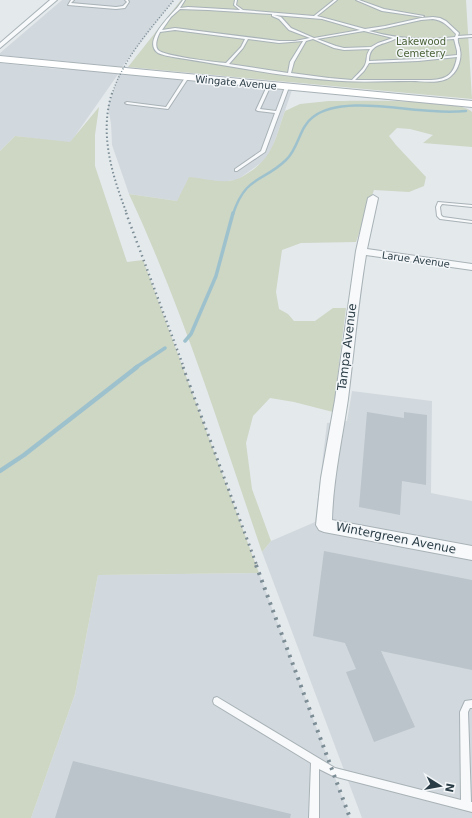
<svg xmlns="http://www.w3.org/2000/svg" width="472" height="818" font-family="'DejaVu Sans',sans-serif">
	<rect width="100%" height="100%" fill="#e4e9ec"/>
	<path fill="#d2d9de" d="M62 0H174L122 67 0 55V53Z
		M0 63 57 69 121 71 293 87 271 152 265 160 237 180 228 181 177 201 129 194 112 145 111 124 108 107 119 73 70 143 15 136 0 151Z
		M352 391 432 401 431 493 472 501V818H362L262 552 271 541 315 522 327 423 347 421Z
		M259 573 350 818H31L75 694 98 575Z"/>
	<path fill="#ced6c4" d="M181 0H466L472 99 128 67Z
		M329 101C351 101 461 98 472 112V147L423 143 433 135 410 129 397 128 389 136 396 145 426 177 424 186 409 192 374 190 356 242 301 243 282 250 276 292 279 309 288 314 294 321H315L333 308H346L333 412 294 402 270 398 253 416 246 443 252 489 271 541 262 552C221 432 183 310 129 194L177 201 189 177C202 178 216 182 229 181 237 180 242 177 248 173 274 157 275 138 285 111L300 104Z
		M99 107 95 135V166L127 262 143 260 259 573 98 575 75 694 31 818H0V151L15 136 70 142Z"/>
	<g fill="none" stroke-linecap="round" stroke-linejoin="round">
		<path stroke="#9ec2cd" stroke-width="2.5" d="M233 214C246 175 262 183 286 160 299 148 299 127 313 117 340 96 401 110 433 111 444 112 455 112 466 111"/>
		<path stroke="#9ec2cd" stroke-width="3.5" d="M185 341 191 334 216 276 233 213
			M135 368 165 348"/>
		<path stroke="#9ec2cd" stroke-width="4.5" d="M0 471 24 455 137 367"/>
	</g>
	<path fill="#bac4ca" d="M367 412 404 418V412L427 415 426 485 402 481 400 515 359 507Z
		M324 551 472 580V670L381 651 415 727 374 742 346 672 356 669 345 643 313 636Z
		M73 761 291 814 290 818H55Z"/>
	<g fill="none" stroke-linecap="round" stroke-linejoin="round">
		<g stroke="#a8b2b7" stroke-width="2">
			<path id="lane" d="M71 0H74L71 3 116 7 123 6 127 2 125 0H128L129 2 125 8 116 9 68 5Z
				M183 0H185L180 8 188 7 240 10 234 5 235 0H237L236 5 243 10 314 16 334 0H337L317 16 332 20 365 29 385 26 421 18 433 17 440 18 446 21 459 33 458 36 472 35V37L458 38C457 43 460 46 460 50 462 58 458 70 452 75 443 85 424 81 411 81 384 81 357 83 329 80 277 76 225 65 173 57 168 56 162 55 158 53 142 42 170 16 177 8 179 5 181 3 183 0ZM180 9 208 10 272 14V16L279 19 289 30 310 38 295 41H279L175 28 162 30 171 17ZM274 15 322 19 360 30 314 38 291 28 281 17ZM433 19C443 20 449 27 456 34L455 37C425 41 398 39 369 31L385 28 421 20ZM175 30 245 39 241 47 226 63C215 62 163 56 158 50 154 45 158 36 160 32ZM364 31 393 38 378 43 371 47 344 48 336 46 317 39ZM248 39 279 43 303 41 290 62 288 73 229 64 243 48ZM313 39 334 48 344 50 370 49C365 56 368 58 365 65 362 71 356 75 352 80L329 78 291 73 294 62 306 41ZM395 39 420 41 454 39 457 51V55L418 59 369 61C369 43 384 45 395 39ZM457 57C454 74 448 79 431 80H355L364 71 369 63 418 61Z
				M356 0H359L384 9 424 16 423 17 382 11Z
				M186 76 189 77 168 109 127 104 125 103 127 102 166 107Z
				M268 84 271 85 260 109 276 111 285 87 287 86 289 87 265 152 237 171H235V169L261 151 275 113 258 111 256 110Z
				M438 202 472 205V207L442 204 440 207 441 215 443 217 472 221V223L440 219 437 216 436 207Z
				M217 697 335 768 461 800 460 712 465 701 472 700V708H470L468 712 471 802H472V812L333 776 319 769V818H309L311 763 214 704 213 701 214 698Z"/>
		</g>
		<g stroke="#a8b2b7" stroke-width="2">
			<path id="street" d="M50 0H57L0 48V43Z
				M373 195 378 198 367 249 472 264V270L366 255C358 303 354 351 348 399 342 440 333 479 332 520L472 546V560L324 532 319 530 316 525 321 478 335 400 356 251 368 198Z"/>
		</g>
		<g stroke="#a8b2b7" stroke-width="2">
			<path id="secondary" d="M0 56 472 101V107L0 62Z"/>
		</g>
		<use href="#lane" fill="#f7f9fa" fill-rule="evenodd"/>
		<use href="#street" fill="#f7f9fa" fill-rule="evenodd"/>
		<use href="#secondary" fill="#fff" fill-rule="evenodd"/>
		<path stroke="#7c8d96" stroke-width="1.5" stroke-dasharray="1 2" stroke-linecap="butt" d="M112 94C124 58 150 29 174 0"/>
		<path stroke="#7c8d96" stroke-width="2" stroke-dasharray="1.5 2.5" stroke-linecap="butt" d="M112 93C99 134 112 175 127 214"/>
		<path stroke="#7c8d96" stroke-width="2.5" stroke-dasharray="1.5 3.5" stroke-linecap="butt" d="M126 213 184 368"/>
		<path stroke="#7c8d96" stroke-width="3" stroke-dasharray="2 4.5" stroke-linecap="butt" d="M183 367 257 566"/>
		<path stroke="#7c8d96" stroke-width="4" stroke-dasharray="2.5 5.5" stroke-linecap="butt" d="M256 565 350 818"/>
	</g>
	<g text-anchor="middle" stroke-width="3" stroke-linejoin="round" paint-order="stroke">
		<g font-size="10" fill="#4b6237" stroke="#f4f7f9">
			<text x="421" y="45">Lakewood<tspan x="421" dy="12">Cemetery</tspan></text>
		</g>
		<g font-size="10" fill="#2a3c45" stroke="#f4f7f9">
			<text transform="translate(236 82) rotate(5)" y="4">Wingate Avenue</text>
			<text transform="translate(416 259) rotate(8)" y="4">Larue Avenue</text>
		</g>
		<g font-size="12" fill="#2a3c45" stroke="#f4f7f9">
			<text transform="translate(347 347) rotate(-83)" y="4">Tampa Avenue</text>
			<text transform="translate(396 538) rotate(11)" y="4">Wintergreen Avenue</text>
		</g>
	</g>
	<g transform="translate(440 786) rotate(101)" stroke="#f4f7f9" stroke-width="3" paint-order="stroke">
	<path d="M0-3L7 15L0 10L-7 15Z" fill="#2a3c45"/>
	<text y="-6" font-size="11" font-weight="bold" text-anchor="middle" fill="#2a3c45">N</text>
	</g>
</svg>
